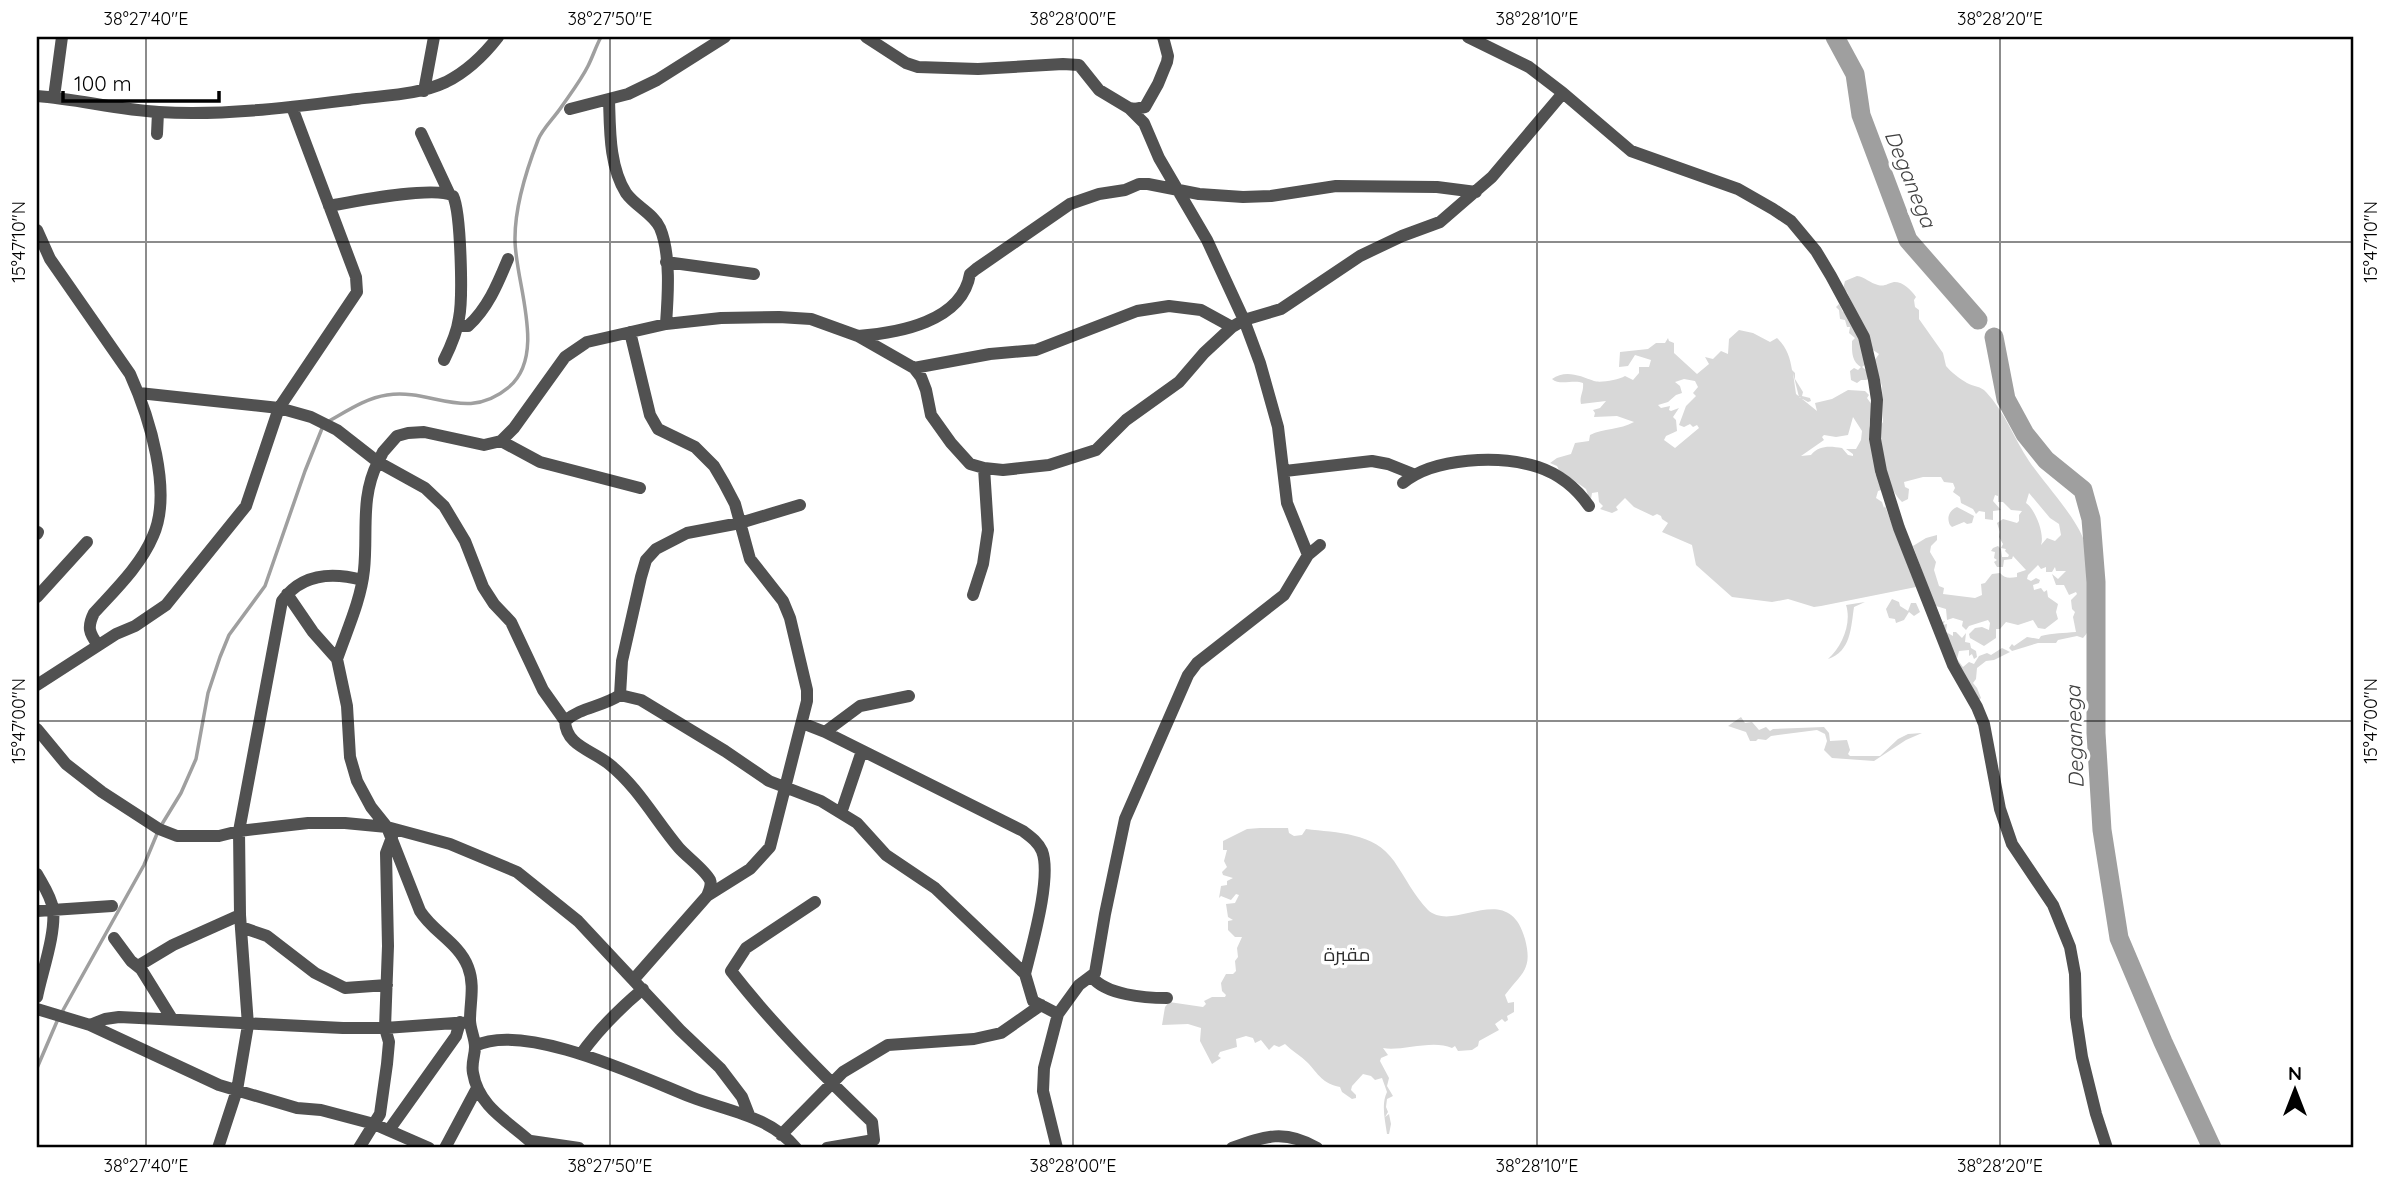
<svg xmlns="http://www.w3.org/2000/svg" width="2390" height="1185" font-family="Quicksand,Cairo,sans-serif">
	<rect width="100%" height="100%" fill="#fff"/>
	<path fill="#d8d8d8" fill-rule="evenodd" d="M1857 276C1865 277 1870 283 1878 285 1885 287 1888 283 1894 282 1904 282 1911 290 1916 297L1914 300 1915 307 1919 310V319L1943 353 1946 366C1951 372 1960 379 1967 383 1974 387 1981 386 1986 392 2005 412 2014 439 2029 461 2043 482 2077 518 2084 541 2086 568 2105 616 2083 638L2077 636 2058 640 2056 643H2038L2012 651 2009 648 2012 644 2014 646 2027 637 2039 639 2041 636C2053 633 2064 633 2076 632L2073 617 2075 612 2072 609 2071 600 2077 594 2076 592 2069 595 2064 585H2056L2052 574 2058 579 2066 571H2056L2055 567 2052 572H2046V567L2041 569 2038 565 2028 575 2027 579 2031 581 2036 578 2040 580 2039 583 2033 585 2034 590 2041 588 2044 592 2047 590 2048 597 2058 604 2056 612 2058 619 2045 629 2038 628 2033 620 2018 625 2006 622 2000 629H1996V638L1984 646 1970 638 1969 634 1975 628 1982 627 1989 630 1990 623 1988 620 1969 626 1966 630 1962 626 1963 621 1953 618 1947 620 1946 609 1936 606 1942 622 1945 621 1943 625 1947 624 1946 632 1953 636V632H1956L1962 638 1966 633 1965 642 1970 643 1971 648 1976 651 1977 657 1974 659 1972 654 1969 656V650L1959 651 1957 659 1963 667 1969 662 1974 664 1979 656 1987 653 1991 655 2002 648 2010 652 1994 660 1986 661 1977 668 1976 679 1973 683 1977 688 1981 698 1979 700 1956 664 1913 546 1926 538 1937 535V540L1931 546 1930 552 1936 562 1934 570 1939 586 1944 588 1943 594 1975 598 1982 595 1981 584 1985 583 1992 574 2000 573C2005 579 2010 578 2017 577V573L2026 570 2013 556 2012 559 2004 560 2003 567H1997L1994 562 1997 560 1994 558 1995 552 1991 551 1993 548 1998 546 2001 549 2002 557H2008L2009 555 2005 551 2006 549 2001 548 2003 544 1999 537 2000 532 1997 523 2003 519 2017 523 2019 521V515L2022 511 2011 510 2003 502H1998V496L1995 495 1993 501 2001 510 1993 511V520L1985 519V512L1979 511 1976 514 1973 509 1961 503 1960 497 1953 492 1955 488 1953 483 1944 482 1941 477H1923L1904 482 1905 487 1909 489 1908 499 1902 502C1884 484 1883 453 1879 428L1883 422 1882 386 1874 361 1879 354 1873 350 1847 292 1843 289 1845 281ZM2029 493 2050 518 2059 524 2061 535 2055 541 2047 538 2041 545C2045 534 2035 509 2026 503Z
		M1839 304 1843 312 1846 311 1860 341 1866 364 1862 367 1866 370 1868 379 1866 380H1861L1857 383 1851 380 1850 371 1854 368 1858 370 1861 367C1851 361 1852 350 1852 341L1855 338 1849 333 1850 327H1847L1845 320 1840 319 1839 310 1836 307Z
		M1739 330 1753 333 1770 342 1777 338C1787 348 1790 357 1792 370L1795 373V379L1803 392 1802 396 1810 398 1811 401 1808 402 1799 397 1793 373 1796 394 1817 411 1815 403 1832 399 1848 390 1865 391 1869 395 1867 398 1872 405 1869 426 1871 433 1869 438 1877 469 1875 474 1879 476 1881 490 1878 491 1876 498 1882 502 1884 508 1885 506 1916 587 1821 606 1814 607 1788 599 1772 602 1732 597 1696 565 1692 545 1662 532 1668 523 1662 519 1661 516 1657 514 1653 516 1634 507 1625 498 1616 507 1618 510 1612 513 1600 509 1603 506 1599 502 1598 492 1592 493 1591 499 1589 498 1586 489 1559 470 1557 466 1550 463 1557 458 1571 454 1575 443 1589 441 1590 435C1603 428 1620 430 1634 422L1617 416 1594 417 1595 413 1593 410 1600 408 1606 401 1581 404C1579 396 1584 392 1583 383 1574 379 1560 386 1552 379 1565 369 1581 376 1594 381 1600 383 1618 380 1625 376L1633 380 1639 373V367H1649L1651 360 1635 355 1628 366 1619 367 1620 352 1648 349 1656 343H1665L1668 338 1669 341 1674 343V353L1697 374 1709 364 1705 357 1713 359 1721 351 1728 354 1729 339ZM1684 379 1695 381 1698 387 1693 393 1696 396 1686 406 1679 425 1684 427 1690 424 1693 427 1697 425 1699 428 1675 448 1664 440 1666 436 1677 431 1676 420 1673 417 1679 408 1671 411 1669 410 1670 406 1661 408 1658 405 1668 402 1676 395 1682 393 1680 386 1675 382ZM1853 417 1862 431 1861 440 1856 449H1846L1853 454V456L1848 455 1842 448C1830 446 1819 445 1811 455L1801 456 1824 440 1822 437 1824 435 1836 437 1848 435Z
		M1957 507 1974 516 1972 523 1967 524 1964 522 1952 527 1950 525C1946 517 1950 510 1957 507Z
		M1892 599 1899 602 1900 606 1908 611 1911 603H1916L1920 612 1914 616 1909 612 1904 620 1896 623 1895 619 1889 618 1886 609Z
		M1865 602 1854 607C1851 627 1851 652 1828 659 1842 647 1852 623 1846 605Z
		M1741 717 1745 723 1752 722 1759 730 1766 727 1770 731 1773 729 1824 727 1829 733 1830 741 1847 740 1850 750 1848 754 1850 756H1880L1898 739 1908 734 1922 733 1906 740 1874 761 1832 758 1824 750 1827 741 1825 734 1817 730 1771 736 1766 740 1758 739 1756 741H1750L1746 732 1728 726Z
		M1260 828H1288L1289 833 1294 836 1302 835 1306 829C1337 833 1374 832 1394 861 1405 877 1415 897 1428 910 1454 934 1508 878 1525 939 1533 970 1522 972 1505 995L1508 1003 1514 1002V1012L1507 1016 1508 1020 1505 1022 1502 1019 1495 1024 1499 1030 1479 1041 1478 1046 1472 1050 1458 1051 1455 1046 1452 1048C1432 1039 1400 1052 1383 1048L1388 1055 1381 1058 1380 1061 1389 1078 1387 1086 1393 1096 1387 1099 1386 1107 1388 1112 1385 1117 1389 1114 1391 1124 1389 1134H1387C1385 1120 1381 1104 1387 1092L1382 1078 1375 1080 1371 1076 1363 1074 1352 1086 1351 1090 1356 1095V1098L1352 1099 1342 1092 1340 1087C1323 1084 1318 1074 1308 1063 1301 1056 1292 1051 1285 1044L1279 1047 1274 1045 1269 1050 1261 1040 1255 1043 1253 1038 1246 1036 1236 1039 1237 1047 1220 1052 1218 1056 1221 1058 1212 1064 1200 1041 1201 1028 1188 1024 1162 1025 1165 1007 1169 1002 1203 1007 1206 1004 1204 1001 1212 997H1225L1226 995 1222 991 1221 983 1226 974H1233L1236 971 1235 961 1238 957 1237 948 1242 937H1235L1228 930V921L1233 920 1228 917 1226 904 1235 903 1239 895 1236 894 1231 900 1221 896 1219 898 1221 886 1227 885V881L1233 878 1223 875 1222 872 1227 867 1224 861 1227 850H1223V841L1247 829Z"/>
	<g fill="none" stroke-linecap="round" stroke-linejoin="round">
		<path stroke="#9f9f9f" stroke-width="3.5" d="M329 421C347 411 366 398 387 395 432 388 466 423 509 387 548 354 514 280 515 238 515 206 526 171 538 140 542 129 555 117 562 106 571 93 581 80 588 66 593 56 596 46 601 37
			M62 1012 144 865 159 829 181 793 196 759 208 693 220 657 229 635 265 586 305 471 323 426
			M37 1068 58 1019"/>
		<path stroke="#9f9f9f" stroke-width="19" d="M1835 37 1855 74 1861 115 1908 240 1978 320
			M1994 337 2006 399 2025 434 2046 460 2083 490 2091 519 2096 582V733L2102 830 2119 938 2163 1042 2212 1148"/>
		<path stroke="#515151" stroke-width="12" d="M866 37 906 63 918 67 978 69 1063 64 1079 65 1099 90 1129 108 1144 123 1159 158 1207 240 1244 320 1260 363 1278 427 1287 503 1308 555
			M1468 37 1529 67 1563 93 1631 151 1738 189 1773 209 1791 221 1816 251 1831 276 1864 337 1874 380 1877 400 1875 439 1881 471 1899 528 1953 665 1977 707 1984 724 2000 809 2012 844 2053 905 2070 947 2075 974 2076 1017 2082 1057 2096 1114 2107 1148
			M424 91 434 37
			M37 96C78 99 118 110 159 112 225 116 292 107 357 99 387 95 418 95 446 82 468 71 484 55 498 37
			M54 97 62 37
			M609 99C610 129 609 166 626 193 635 206 654 214 660 228 671 254 668 296 666 324
			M1129 108 1135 109 1145 107 1158 84 1167 62 1168 56 1163 37
			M570 109 628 94 657 80 725 37
			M421 133 449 193
			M157 134 158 112
			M329 206C352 202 435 185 453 196 461 212 463 299 459 318 457 333 451 346 444 360
			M37 230 50 259 130 374C149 416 173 492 153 536 141 565 115 590 94 613 87 627 89 633 98 645
			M666 262 754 274
			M458 326H468C488 308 498 283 508 259
			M630 332 650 415 658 429 695 447 714 466 724 483 735 504 750 559 783 601 790 618 807 690V701L770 847 750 869 707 896
			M858 336C898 333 962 322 970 274L976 269 1070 204 1099 194 1125 190 1139 184H1148L1199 194 1243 197 1271 196 1336 186 1437 187 1476 192
			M914 368 990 354 1036 350 1137 311 1169 306 1201 310 1232 327
			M139 393 279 408 311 417 337 430 378 462 383 452 397 436 408 433 424 432 484 445 501 441 514 428 565 357 587 342 666 324 721 318 779 317 811 319 858 336 914 368 921 377 926 390 931 415 951 443 970 464 984 468 1003 470 1049 465 1096 450 1126 420 1179 382 1204 353 1232 327 1244 320 1281 309 1360 256 1402 236 1440 222 1492 177 1563 93
			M501 441 540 462 640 488
			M1285 471 1372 461 1388 464 1413 474
			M1403 483C1434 457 1500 455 1538 467 1559 474 1577 489 1589 506
			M37 534 38 532
			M287 594 313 632 337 659 347 706 350 757 357 781 371 807 387 827 420 911C433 932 459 943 468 967 475 985 470 1002 470 1020 470 1029 475 1038 475 1047 475 1056 471 1063 473 1073 479 1110 514 1124 537 1148
			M973 595 983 564 988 530 984 468
			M37 597 87 542
			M337 659C347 630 361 600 364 570 368 533 360 497 378 462L425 488 444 506 465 541 483 587 494 604 511 622 543 690 565 721
			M37 685 116 634 135 626 166 605 246 506 279 408 357 292 356 277 292 107
			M620 695 641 700 725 751 769 781 821 801 857 823 886 855 935 888 1025 974 1033 1001 1058 1014
			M802 723 825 732 1023 831C1031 837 1038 842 1042 851 1052 877 1032 945 1025 974
			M37 729 66 764 102 792 159 829 177 836H219L239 831 308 823H345L387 827 450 844 517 872 578 921 680 1030 720 1068 742 1097 749 1115
			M825 732 860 706 909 696
			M841 813 862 751
			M37 874C43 885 51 896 53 909 56 934 42 972 37 997
			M815 902 746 948 731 971C773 1025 823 1075 872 1122L874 1140 827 1148
			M37 911 112 906
			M241 927 267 936 315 973 345 988 387 985
			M114 938 131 961 141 969 172 1019
			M138 966 173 945 240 915
			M1092 977C1106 995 1145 998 1167 998
			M634 979 707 896C709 891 712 885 710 880 705 870 687 857 679 848 656 821 638 787 609 764 592 750 566 746 565 721 581 707 602 707 620 695L622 661 641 577 646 560 656 549 687 533 740 523 800 505
			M37 1009 90 1025 219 1085 297 1108 321 1110 374 1124 429 1148
			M90 1025 105 1019 119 1017 343 1028H385L469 1022
			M475 1046C524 1021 641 1077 691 1097 727 1111 770 1116 796 1148
			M581 1054C599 1029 619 1009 643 989
			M389 1130 456 1036 460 1022
			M781 1135 843 1072 888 1045 974 1039 1001 1033 1041 1005
			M531 1141 579 1148
			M218 1148 237 1090 248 1025 240 915 239 831 282 601C302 573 332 572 362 580
			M359 1148 380 1114 387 1064 389 1042 385 1028 388 946 386 853 392 837
			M445 1148 477 1088
			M1057 1148 1043 1091 1044 1068 1058 1014 1079 985 1095 973 1105 914 1125 819 1188 675 1197 663 1284 595 1308 555 1320 545
			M1232 1148C1265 1136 1285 1129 1317 1148"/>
	</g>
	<path fill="none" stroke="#000" stroke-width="2" stroke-opacity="0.45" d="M146 37V1148M610 37V1148M1073 37V1148M1537 37V1148M2000 37V1148M37 242H2353M37 721H2353"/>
	<g text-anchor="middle" stroke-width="7" stroke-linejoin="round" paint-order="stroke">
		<g font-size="19" fill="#2f2f2f" stroke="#fff">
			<text x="1347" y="961">مقبرة</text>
		</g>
		<g font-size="21" font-style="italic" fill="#404040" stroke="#fff">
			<text transform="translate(1910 179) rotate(68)" y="7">Deganega</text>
			<text transform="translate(2075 737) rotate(-92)" y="7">Deganega</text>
		</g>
	</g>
	<rect width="2390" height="1185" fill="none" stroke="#ffffff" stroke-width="77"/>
	<g transform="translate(2295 1090)" stroke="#ffffff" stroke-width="5" paint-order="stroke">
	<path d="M0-5L12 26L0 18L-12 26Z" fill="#000000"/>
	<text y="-10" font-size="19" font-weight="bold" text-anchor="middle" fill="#000000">N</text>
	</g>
	<path d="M63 91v10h156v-10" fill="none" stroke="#000000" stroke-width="3.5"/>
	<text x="74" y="91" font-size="21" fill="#000000" stroke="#ffffff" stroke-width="5" paint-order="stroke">100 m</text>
	<rect x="38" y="38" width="2314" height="1108" fill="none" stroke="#000" stroke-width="2.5"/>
	<g font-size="18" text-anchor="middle" fill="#000">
		<text x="146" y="25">38°27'40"E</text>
		<text x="610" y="25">38°27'50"E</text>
		<text x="1073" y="25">38°28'00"E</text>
		<text x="1537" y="25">38°28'10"E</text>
		<text x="2000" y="25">38°28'20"E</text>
		<text transform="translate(19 242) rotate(-90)" y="6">15°47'10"N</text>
		<text transform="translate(2371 242) rotate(-90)" y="6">15°47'10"N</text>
		<text transform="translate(19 721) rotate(-90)" y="6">15°47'00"N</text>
		<text transform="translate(2371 721) rotate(-90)" y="6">15°47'00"N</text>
		<text x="146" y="1172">38°27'40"E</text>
		<text x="610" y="1172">38°27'50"E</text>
		<text x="1073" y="1172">38°28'00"E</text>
		<text x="1537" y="1172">38°28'10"E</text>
		<text x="2000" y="1172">38°28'20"E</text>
	</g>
</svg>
